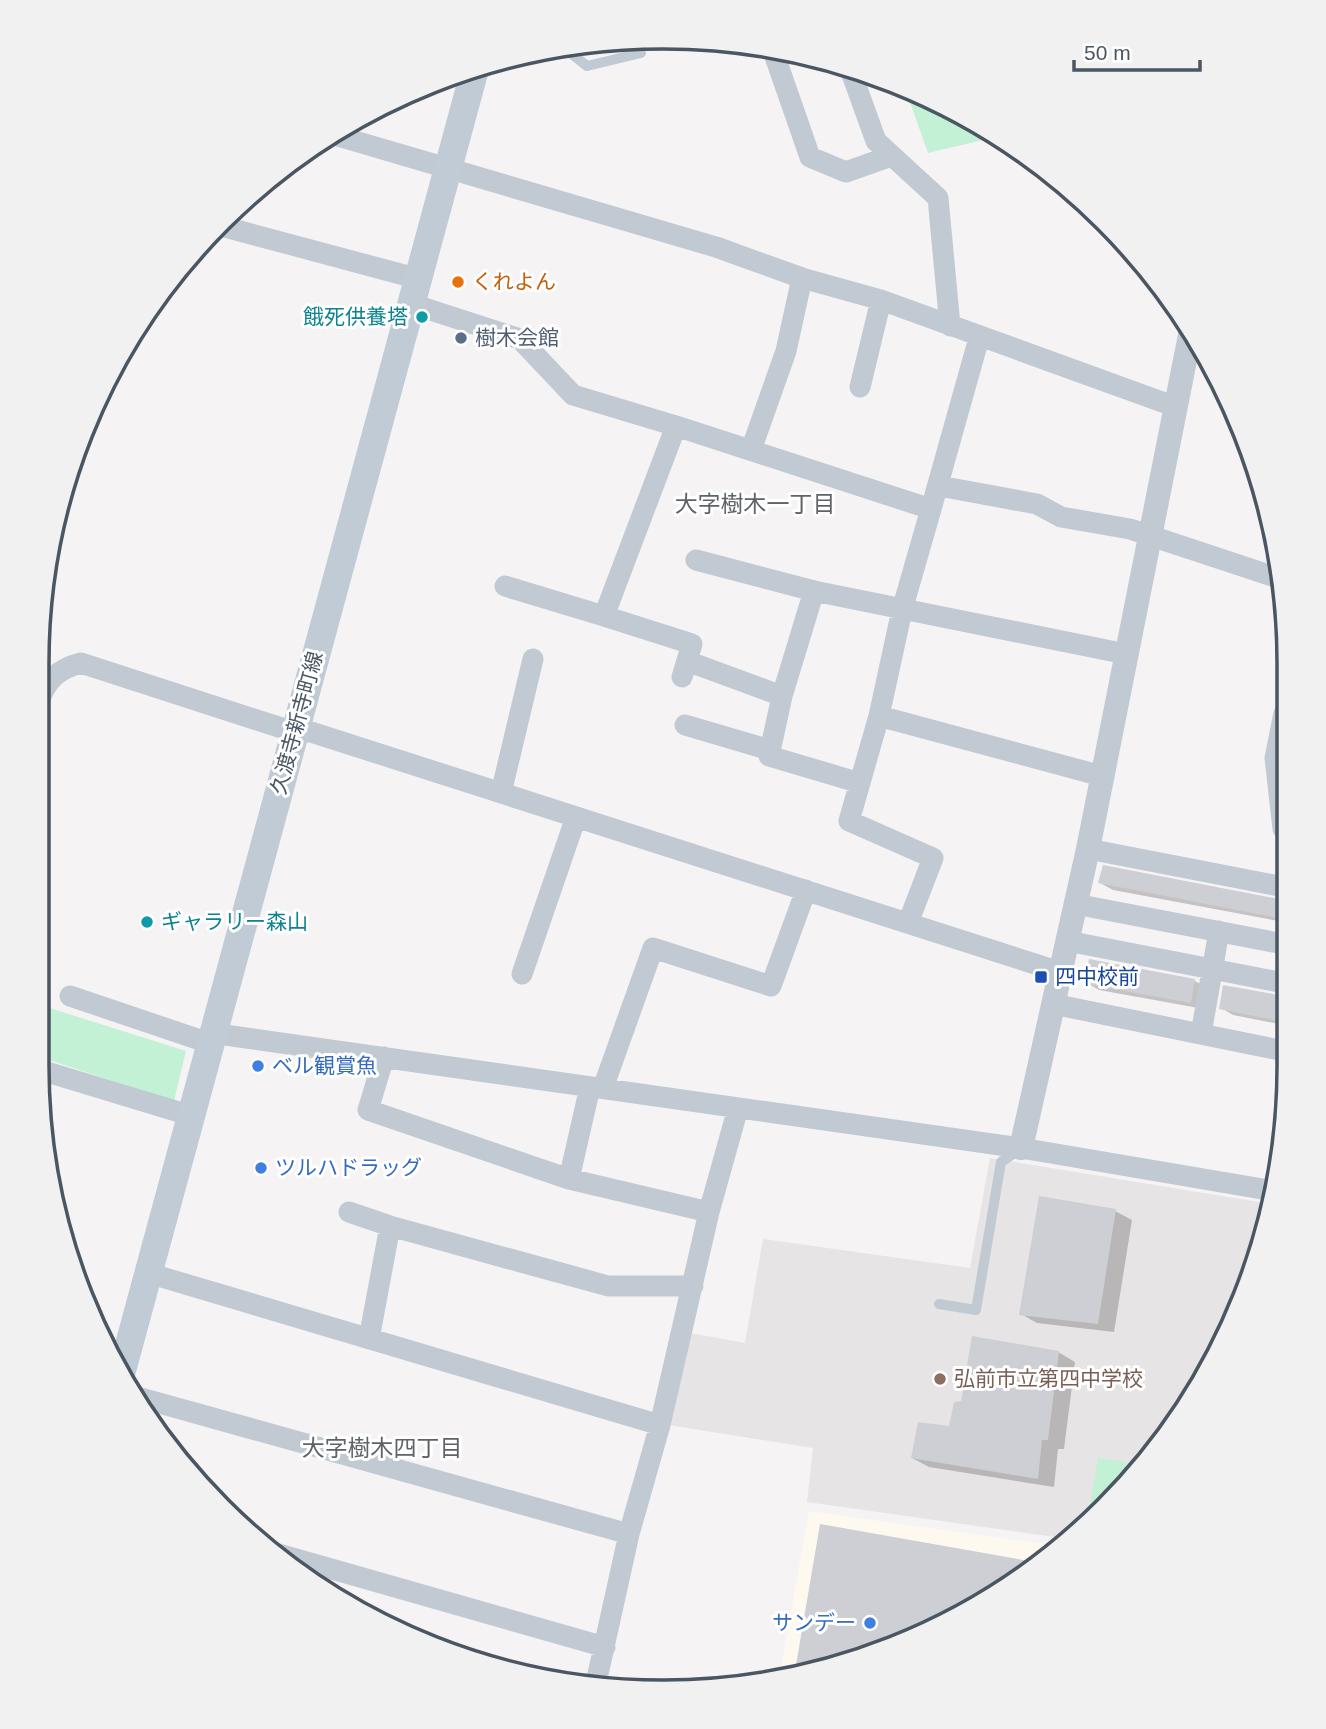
<svg xmlns="http://www.w3.org/2000/svg" width="1326" height="1729" font-family="Helvetica,'Noto Sans JP',sans-serif">
	<rect width="100%" height="100%" fill="#f5f3f3"/>
	<path fill="#fdf9ef" d="M809 1511 1060 1546 1011 1587 864 1659 780 1673Z"/>
	<path fill="#e6e4e5" d="M990 1158 1271 1204 1256 1268 1184 1414 1106 1509 1069 1539 807 1502 813 1448 669 1425 690 1333 745 1343 763 1239 970 1268Z"/>
	<path fill="#c3f1d5" d="M904 85 1000 136 928 153Z
		M37 1004 186 1051 174 1101 37 1056Z
		M1098 1458 1126 1462C1121 1494 1116 1500 1091 1521H1087Z"/>
	<path fill="#0003" d="M1100 883 1284 901V922L1113 890Z
		M1091 961 1195 981 1207 988 1204 1009 1099 990 1087 983Z
		M1284 998V1025L1233 1015 1221 1008Z
		M1115 1211 1132 1220 1114 1332 1037 1323 1021 1314Z
		M1058 1352 1075 1362 1064 1449H1058L1054 1487 929 1467 912 1458 951 1428 963 1403Z"/>
	<path fill="#cdcfd5" d="M1103 865 1284 900V919L1098 883Z
		M1089 959 1195 979 1191 1003 1085 984Z
		M1223 985 1284 996V1022L1219 1009Z
		M1039 1196 1116 1209 1098 1324 1019 1315Z
		M972 1336 1059 1351 1048 1440H1042L1038 1479 911 1458 918 1422 949 1426 954 1402 961 1401Z
		M820 1524 1040 1563 1011 1587 864 1659 795 1671Z"/>
	<g fill="none" stroke-linecap="round" stroke-linejoin="round">
		<path stroke="#c1cad2" stroke-width="10" d="M563 47 587 66 641 53
			M939 1304 976 1310 1001 1162 1019 1150"/>
		<path stroke="#c1cad2" stroke-width="21" d="M772 48 810 157 846 172 891 156
			M850 69 876 141 938 198 950 326
			M331 134 716 247 802 278 881 300 1176 407
			M225 227 419 279
			M412 304 520 339 573 395 676 426 931 509 979 338
			M860 387 881 300
			M676 426 604 616 692 644 682 677
			M751 450 786 351 802 278
			M939 486 1037 504 1061 517 1130 529 1284 580
			M696 560 814 591
			M505 586 604 616
			M687 661 782 696
			M38 704C46 681 57 669 81 663L294 732H311L1060 972
			M879 716 1102 776
			M685 725 770 750
			M860 783 769 756 782 696 814 591 1126 654
			M501 793 533 659
			M1283 829 1275 758 1284 713
			M1088 849 1284 887
			M1075 904 1284 944
			M908 923 933 858 849 821 879 716 902 610 931 509
			M1067 941 1284 983
			M522 974 576 817
			M70 996 209 1043
			M1053 1004 1284 1051
			M211 1033 1021 1148 1274 1191
			M1201 1034 1219 931
			M384 1057 368 1110 569 1179
			M37 1069 189 1115
			M590 1087 569 1179 709 1212
			M603 1088 653 948 771 986 806 890
			M349 1212 390 1226 608 1286H693
			M148 1273 660 1425
			M369 1339 390 1226
			M134 1396 629 1534
			M279 1554 605 1647
			M596 1683 629 1534 660 1425 709 1212 738 1108"/>
		<path stroke="#c1cad2" stroke-width="24" d="M1021 1148 1088 849 1191 330"/>
		<path stroke="#c1cbd6" stroke-width="28" d="M120 1378C235 941 360 506 475 69"/>
	</g>
	<circle fill="#e8710a" stroke="#fff" stroke-width="2.5" cx="458" cy="282" r="7"/>
	<g fill="#0f9aa8" stroke="#fff" stroke-width="2.5">
		<circle cx="422" cy="317" r="7"/>
		<circle cx="147" cy="922" r="7"/>
	</g>
	<circle fill="#5c6f8a" stroke="#fff" stroke-width="2.5" cx="461" cy="338" r="7"/>
	<rect fill="#1a4fb4" stroke="#fff" stroke-width="2.5" x="1034" y="970" width="14" height="14" rx="3.5"/>
	<g fill="#3f7fe0" stroke="#fff" stroke-width="2.5">
		<circle cx="258" cy="1066" r="7"/>
		<circle cx="261" cy="1168" r="7"/>
		<circle cx="870" cy="1623" r="7"/>
	</g>
	<circle fill="#8d6e63" stroke="#fff" stroke-width="2.5" cx="940" cy="1379" r="7"/>
	<g text-anchor="middle" stroke-width="6" stroke-linejoin="round" paint-order="stroke">
		<g font-size="21" fill="#c56008" stroke="#fff" text-anchor="start">
			<text x="472" y="289">くれよん</text>
		</g>
		<g font-size="21" fill="#0d838f" stroke="#fff" text-anchor="end">
			<text x="408" y="324">餓死供養塔</text>
			<text x="161" y="929" text-anchor="start">ギャラリー森山</text>
		</g>
		<g font-size="21" fill="#4e5e75" stroke="#fff" text-anchor="start">
			<text x="475" y="345">樹木会館</text>
		</g>
		<g font-size="21" fill="#4a5661" stroke="#fff">
			<text transform="translate(297 723) rotate(-75)" y="7">久渡寺新寺町線</text>
		</g>
		<g font-size="21" fill="#164399" stroke="#fff" text-anchor="start">
			<text x="1055" y="984">四中校前</text>
		</g>
		<g font-size="21" fill="#366cbe" stroke="#fff" text-anchor="start">
			<text x="272" y="1073">ベル観賞魚</text>
			<text x="275" y="1175">ツルハドラッグ</text>
			<text x="856" y="1630" text-anchor="end">サンデー</text>
		</g>
		<g font-size="21" fill="#785e54" stroke="#fff" text-anchor="start">
			<text x="954" y="1386">弘前市立第四中学校</text>
		</g>
		<g font-size="23" fill="#5f6368" stroke="#fff">
			<text x="755" y="512">大字樹木一丁目</text>
			<text x="382" y="1456">大字樹木四丁目</text>
		</g>
	</g>
	<path d="M0 0H1326V1729H0ZM663 49H663A614 614 0 0 1 1277 663V1066A614 614 0 0 1 663 1680H663A614 614 0 0 1 49 1066V663A614 614 0 0 1 663 49Z" fill="#f1f1f2" fill-rule="evenodd"/>
	<path fill="none" stroke="#4a5661" stroke-width="3.5" d="M663 49H663A614 614 0 0 1 1277 663V1066A614 614 0 0 1 663 1680H663A614 614 0 0 1 49 1066V663A614 614 0 0 1 663 49Z"/>
	<path d="M1074 60v10h126v-10" fill="none" stroke="#4a5661" stroke-width="3.5"/>
	<text x="1084" y="60" font-size="21" fill="#4a5661" stroke="#ffffff" stroke-width="5" paint-order="stroke">50 m</text>
</svg>
